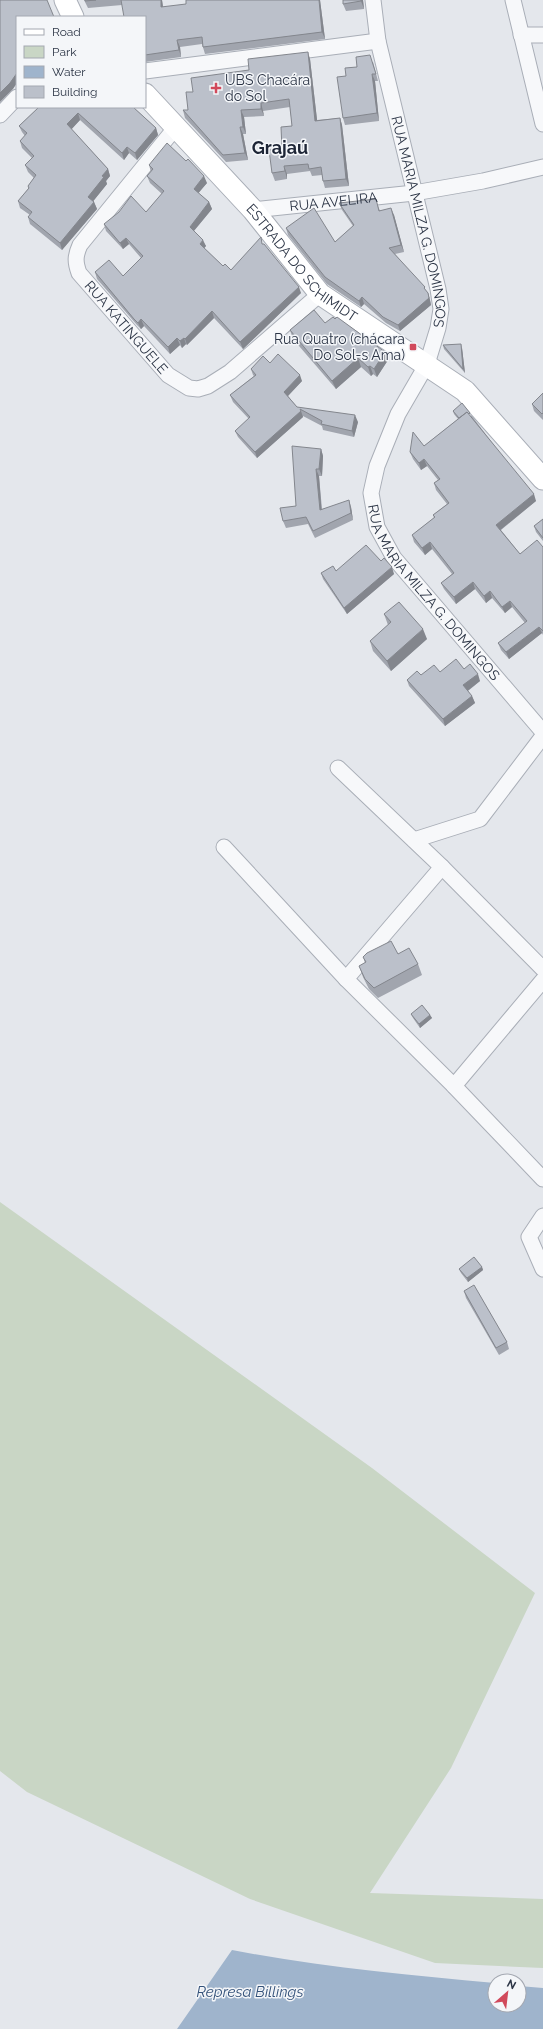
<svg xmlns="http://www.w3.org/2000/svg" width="543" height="2029" font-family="Raleway,sans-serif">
	<rect width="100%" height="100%" fill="#e4e7ec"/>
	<path fill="#c9d6c5" d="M0 1202 372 1468 535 1593 451 1768 370 1893 543 1899V1968L435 1963 250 1899 27 1792 0 1771Z"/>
	<path fill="#9fb4cc" d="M232 1950C320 1967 406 1975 495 1983V2005H519V1986L543 1988V2029H177Z"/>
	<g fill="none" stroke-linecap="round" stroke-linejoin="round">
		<g stroke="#a9aeb7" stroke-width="17">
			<g id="street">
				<path id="s1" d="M373 0 378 41 438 289 441 309 438 328 427 364 398 414 377 466 371 493 377 527 394 558 543 732"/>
				<path d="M513 0 543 124"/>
				<path d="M521 35H543"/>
				<path d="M145 71 378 41"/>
				<path d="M0 115 17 97"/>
				<path id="s2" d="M176 127 80 245C75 256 75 262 79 273L168 375 189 388 198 389 208 386 230 372 320 294"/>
				<path id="s3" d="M253 210 414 193 483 181 543 167"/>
				<path d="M338 768 442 867 543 969"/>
				<path d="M414 840 480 819 543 736"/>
				<path d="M224 847 346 979 454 1086 543 1179"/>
				<path d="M346 979 442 867"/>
				<path d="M454 1086 543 980"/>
				<path d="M543 1216 529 1237 543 1269"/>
			</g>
		</g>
		<g stroke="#a9aeb7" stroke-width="23">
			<g id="secondary">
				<path d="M65 0 73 17"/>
				<path id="s4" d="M145 94 253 210 320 294 465 391 543 479"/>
			</g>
		</g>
		<use href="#street" stroke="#f7f8fa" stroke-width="15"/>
		<use href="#secondary" stroke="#fff" stroke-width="21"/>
	</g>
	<path fill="#a1a5ae" d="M84 0H162L163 7 320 0 325 39 205 54 202 44 180 47 181 57 145 62V17L122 5 88 8Z
		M363 0 364 9 346 11 343 4Z
		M310 59 317 120 340 118 342 125 349 186 325 188 323 181 322 175 312 176 310 171 287 174V179L275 181 272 173 292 126 290 107 263 111 264 116 244 117 246 134H243L248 160 226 162 185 118 183 110H188L249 70Z
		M373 62 378 81H375L379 121 345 125 343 118 346 76 357 67Z
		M39 107H133L156 128 158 135 137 160 129 153 124 160 80 120 71 129 108 169 110 176 106 181 107 184 93 201 94 202 97 209 62 250 30 224 28 217 30 215 20 208 18 201 28 189V186L34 178 28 172 25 165 32 158 22 148 20 141 25 136 22 132 19 126Z
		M149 165 207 183 198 193 209 202 212 209 194 231 206 246 204 248 223 266 231 270 264 244 301 293 243 349 214 318 187 345 186 344 182 348 180 345 170 354 144 326 141 329 137 325 97 279 95 272 123 276 141 258 129 244 123 249 106 231 104 224 146 212 162 194 150 183 147 176 151 172Z
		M339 203 378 206 380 211 394 215 404 252 395 254 428 293 430 300 431 305 400 331 386 323 364 304 361 307 327 284 288 235 286 228 335 242 353 226 342 210Z
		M325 323 388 360 377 377 373 374 371 376 361 367 336 389 293 339 290 330Z
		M443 345 462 348 465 373 444 349Z
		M270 363 302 381 288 396 297 407 358 422 354 437 323 430 322 426 303 416V417L257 458 238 437 235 431 249 419 233 402 230 395 254 376 253 375 251 369Z
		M543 393V420L534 411 532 404Z
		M453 411 472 416 536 501 501 530 520 554 543 547V635L542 633 509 659 501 650 498 643 525 623 512 607 505 613 492 598 486 603 475 589 456 604 444 589 441 583 452 574 432 549 425 555 414 542 412 535 434 518 433 515 447 504 436 490 434 483 438 480 427 466 421 470 413 459 410 452 424 446 458 419 454 414Z
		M321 449 323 456 322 476H319L322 509 351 507 353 520 315 538 308 524 286 528 283 521 296 506Z
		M543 519V541L536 532 534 526Z
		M381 561 394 574 347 614 323 579 321 573 336 571Z
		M384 614 427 639 391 671 373 651 370 641 388 625Z
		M464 669 480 681 468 691 472 696 475 703 445 726 409 686 407 680 421 675Z
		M398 954 418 964 422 975 378 998 369 989 363 977 359 966 365 963 363 957Z
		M411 1014 430 1015 432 1018 420 1028 413 1018Z
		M482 1267 483 1270 468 1282 461 1273 459 1269Z
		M464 1291 507 1342 509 1349 499 1355 466 1298Z"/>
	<path fill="#83868d" d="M161 0H162L164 14 161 7Z
		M319 0H320L325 39 322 32Z
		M361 0H363L364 9 361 1Z
		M177 40 180 47 181 57 179 50Z
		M308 52 310 59 318 128 315 121Z
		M17 73V83L13 89 0 102V93Z
		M372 74 375 81 379 121 377 113Z
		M261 103 263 111 264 116 261 109Z
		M241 110 244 117 246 134 243 127Z
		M78 113 80 120 70 131 67 124Z
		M340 118 342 125 349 186 346 179Z
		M240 127 243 134 248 160 245 153Z
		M156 128 158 135 137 160 135 153Z
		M127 147 129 153 124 160 122 153Z
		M284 166 287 174V179L285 171Z
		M108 169 110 176 106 181 107 184 91 204 88 197 102 176Z
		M204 176 207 183 196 196 194 189Z
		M94 202 97 209 62 250 60 243Z
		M209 202 212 209 192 233 190 227Z
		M391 208 394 215 404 252 401 245Z
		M126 238 129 244 123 249 120 243Z
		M203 240 206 246 202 251 200 244Z
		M299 287 301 293 243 349 240 342Z
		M428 293 430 300 431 305 400 331 398 325Z
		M362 297 364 304 361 307 359 301Z
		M212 311 214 318 187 345 185 339Z
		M141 319 144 326 141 329 138 323Z
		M177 338 180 345 170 354 168 347Z
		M184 338 186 344 182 348 180 341Z
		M461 344 462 348 465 373 463 369Z
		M385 352 388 360 377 377 374 369Z
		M358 358 361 367 336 389 332 381Z
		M370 366 373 374 371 376 368 367Z
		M300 375 302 381 286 398 284 392Z
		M301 411 303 417 257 458 255 452Z
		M355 415 358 422 354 437 352 431Z
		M321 449 323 456 322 476 319 469Z
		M424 459 427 466 421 470 419 463Z
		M316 469 319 476 322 517 320 510Z
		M534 494 536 501 499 531 496 525Z
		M349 500 351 507 353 520 351 513Z
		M430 542 432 549 425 555 422 548Z
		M392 567 394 574 347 614 344 608Z
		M473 582 475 589 456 604 454 597Z
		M490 591 492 598 486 603 484 596Z
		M510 601 512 607 505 613 502 607Z
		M539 627 542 633 509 659 506 652Z
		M423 629 427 639 391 671 387 661Z
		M478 674 480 681 466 692 463 685Z
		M472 696 475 703 445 726 443 719Z
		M430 1015 432 1018 420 1028 419 1024Z
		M482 1267 483 1270 468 1282 467 1278Z"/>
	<path fill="#bbc0ca" stroke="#83868d" d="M0 0H47L54 17H17V73L10 83 0 93Z
		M85 0H96L85 1Z
		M121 0H161V7L186 4V0H319L322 32 203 47 202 37 177 40 179 50 145 55V17H124Z
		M343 0H361V1L343 4Z
		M308 52 315 121 340 118 346 179 323 181 321 167 309 169 308 164 284 166 285 171 272 173 269 150 282 149 281 127 292 126 289 99 261 103V109L241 110 243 127H240L245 153 223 155 183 110H188L186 92H193L191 78 249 70 248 59Z
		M370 55 376 74H372L377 113 343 118 337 77 346 76 345 68 357 67 356 57Z
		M39 107H133L156 128 135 153 127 147 122 153 78 113 67 124 108 169 102 176 104 177 88 197 94 202 60 243 28 217 32 212 18 201 29 188 28 186 36 175 25 165 34 156 20 141 27 133 19 126Z
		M167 143 186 161 188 159 204 176 194 189 209 202 190 227 203 240 200 244 223 266 225 264 231 270 261 237 262 244H264L299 287 240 342 212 311 185 339 184 338 180 341 177 338 168 347 141 319 138 323 134 319 95 272 109 260 123 276 143 256 126 238 120 243 104 224 119 212 131 196 146 212 164 191 147 176 153 169 149 165Z
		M376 199 379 211 391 208 401 245 389 248 425 287 424 288 428 293 429 298 398 325 383 317 362 297 359 301 325 277 286 228 314 208 335 242 354 225 339 203Z
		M314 310 325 323 333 317 335 319 337 317 385 352 374 369 370 366 368 367 358 358 332 381 290 330Z
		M461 344 463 369 443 345Z
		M278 354 300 375 284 392 297 407 355 415 352 431 321 424 322 421 300 409 301 411 255 452 235 431 250 417 230 395 256 375 251 369 263 356 270 363Z
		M543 393V413L542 414 532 404Z
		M462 403 470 413 469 414 467 412 459 418 453 411Z
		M467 412 534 494 496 525 520 554 537 540 543 547V631L539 627 506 652 498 643 527 621 510 601 502 607 490 591 484 596 473 582 454 597 441 583 454 573 430 542 422 548 412 535 435 517 433 515 449 503 434 483 440 479 424 459 419 463 410 452 413 432 424 446Z
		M292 446 321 449 319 469H316L320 510 349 500 351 513 313 531 306 517 283 521 280 508 296 506Z
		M543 519V538L534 526Z
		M366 545 381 561 384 558 392 567 344 608 321 573 333 566 336 571Z
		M399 602 423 629 387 661 370 641 391 622 384 614Z
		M456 659 464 669 470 664 478 674 463 685 472 696 443 719 407 680 417 671 421 675 434 665 440 672Z
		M391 941 398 954 409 948 418 964 374 988 365 979 359 966 366 962 363 957 367 953Z
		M422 1005 430 1015 419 1024 411 1014Z
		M474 1257 482 1267 467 1278 459 1269Z
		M474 1285 507 1342 496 1348 464 1291Z"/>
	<g fill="#d1495b" stroke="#f4f6f9" stroke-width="1.5">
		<path d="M214 82h4v4h4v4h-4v4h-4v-4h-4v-4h4z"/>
		<rect x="409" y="343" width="8" height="8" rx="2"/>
	</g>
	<g text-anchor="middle" stroke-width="3" stroke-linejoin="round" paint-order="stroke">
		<g font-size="14" fill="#2b3445" stroke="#f4f6f9" text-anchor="start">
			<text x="225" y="85">UBS Chacára<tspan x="225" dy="16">do Sol</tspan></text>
			<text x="405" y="344" text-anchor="end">Rua Quatro (chácara<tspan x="405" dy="16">Do Sol-s Ama)</tspan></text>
		</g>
		<g font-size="14" fill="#2b3445" stroke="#f4f6f9">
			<text dy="5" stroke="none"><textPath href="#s3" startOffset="81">RUA AVELIRA</textPath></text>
			<text dy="5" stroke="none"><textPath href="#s1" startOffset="227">RUA MARIA MILZA G. DOMINGOS</textPath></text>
			<text dy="5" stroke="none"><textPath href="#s4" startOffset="231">ESTRADA DO SCHIMIDT</textPath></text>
			<text dy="5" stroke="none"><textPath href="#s2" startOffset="253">RUA KATINGUELE</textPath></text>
			<text dy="5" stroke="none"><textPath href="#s1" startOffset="635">RUA MARIA MILZA G. DOMINGOS</textPath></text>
		</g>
		<g font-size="15" font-style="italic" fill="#34527a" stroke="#f4f6f9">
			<text x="250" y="1997">Represa Billings</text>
		</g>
		<g font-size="18" font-weight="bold" fill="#1d2536" stroke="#f4f6f9">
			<text x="280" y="154">Grajaú</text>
		</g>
	</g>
	<rect x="16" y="16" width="130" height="92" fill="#f4f6f9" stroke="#a4a8b1"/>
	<rect x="24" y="29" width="20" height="6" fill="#ffffff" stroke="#a4a8b1"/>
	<text x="52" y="36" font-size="12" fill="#2b3445">Road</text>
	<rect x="24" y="46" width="20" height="12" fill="#c9d6c5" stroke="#a4a8b1"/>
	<text x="52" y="56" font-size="12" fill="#2b3445">Park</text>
	<rect x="24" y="66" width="20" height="12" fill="#9fb4cc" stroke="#a4a8b1"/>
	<text x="52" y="76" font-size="12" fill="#2b3445">Water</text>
	<rect x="24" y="86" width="20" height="12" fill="#bbc0ca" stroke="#a4a8b1"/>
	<text x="52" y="96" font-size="12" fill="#2b3445">Building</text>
	<g transform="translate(507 1993) rotate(28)"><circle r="19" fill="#f4f6f9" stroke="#a4a8b1"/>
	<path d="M0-3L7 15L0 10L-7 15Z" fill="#d1495b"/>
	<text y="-6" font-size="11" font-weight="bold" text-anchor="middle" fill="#2b3445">N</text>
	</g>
</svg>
